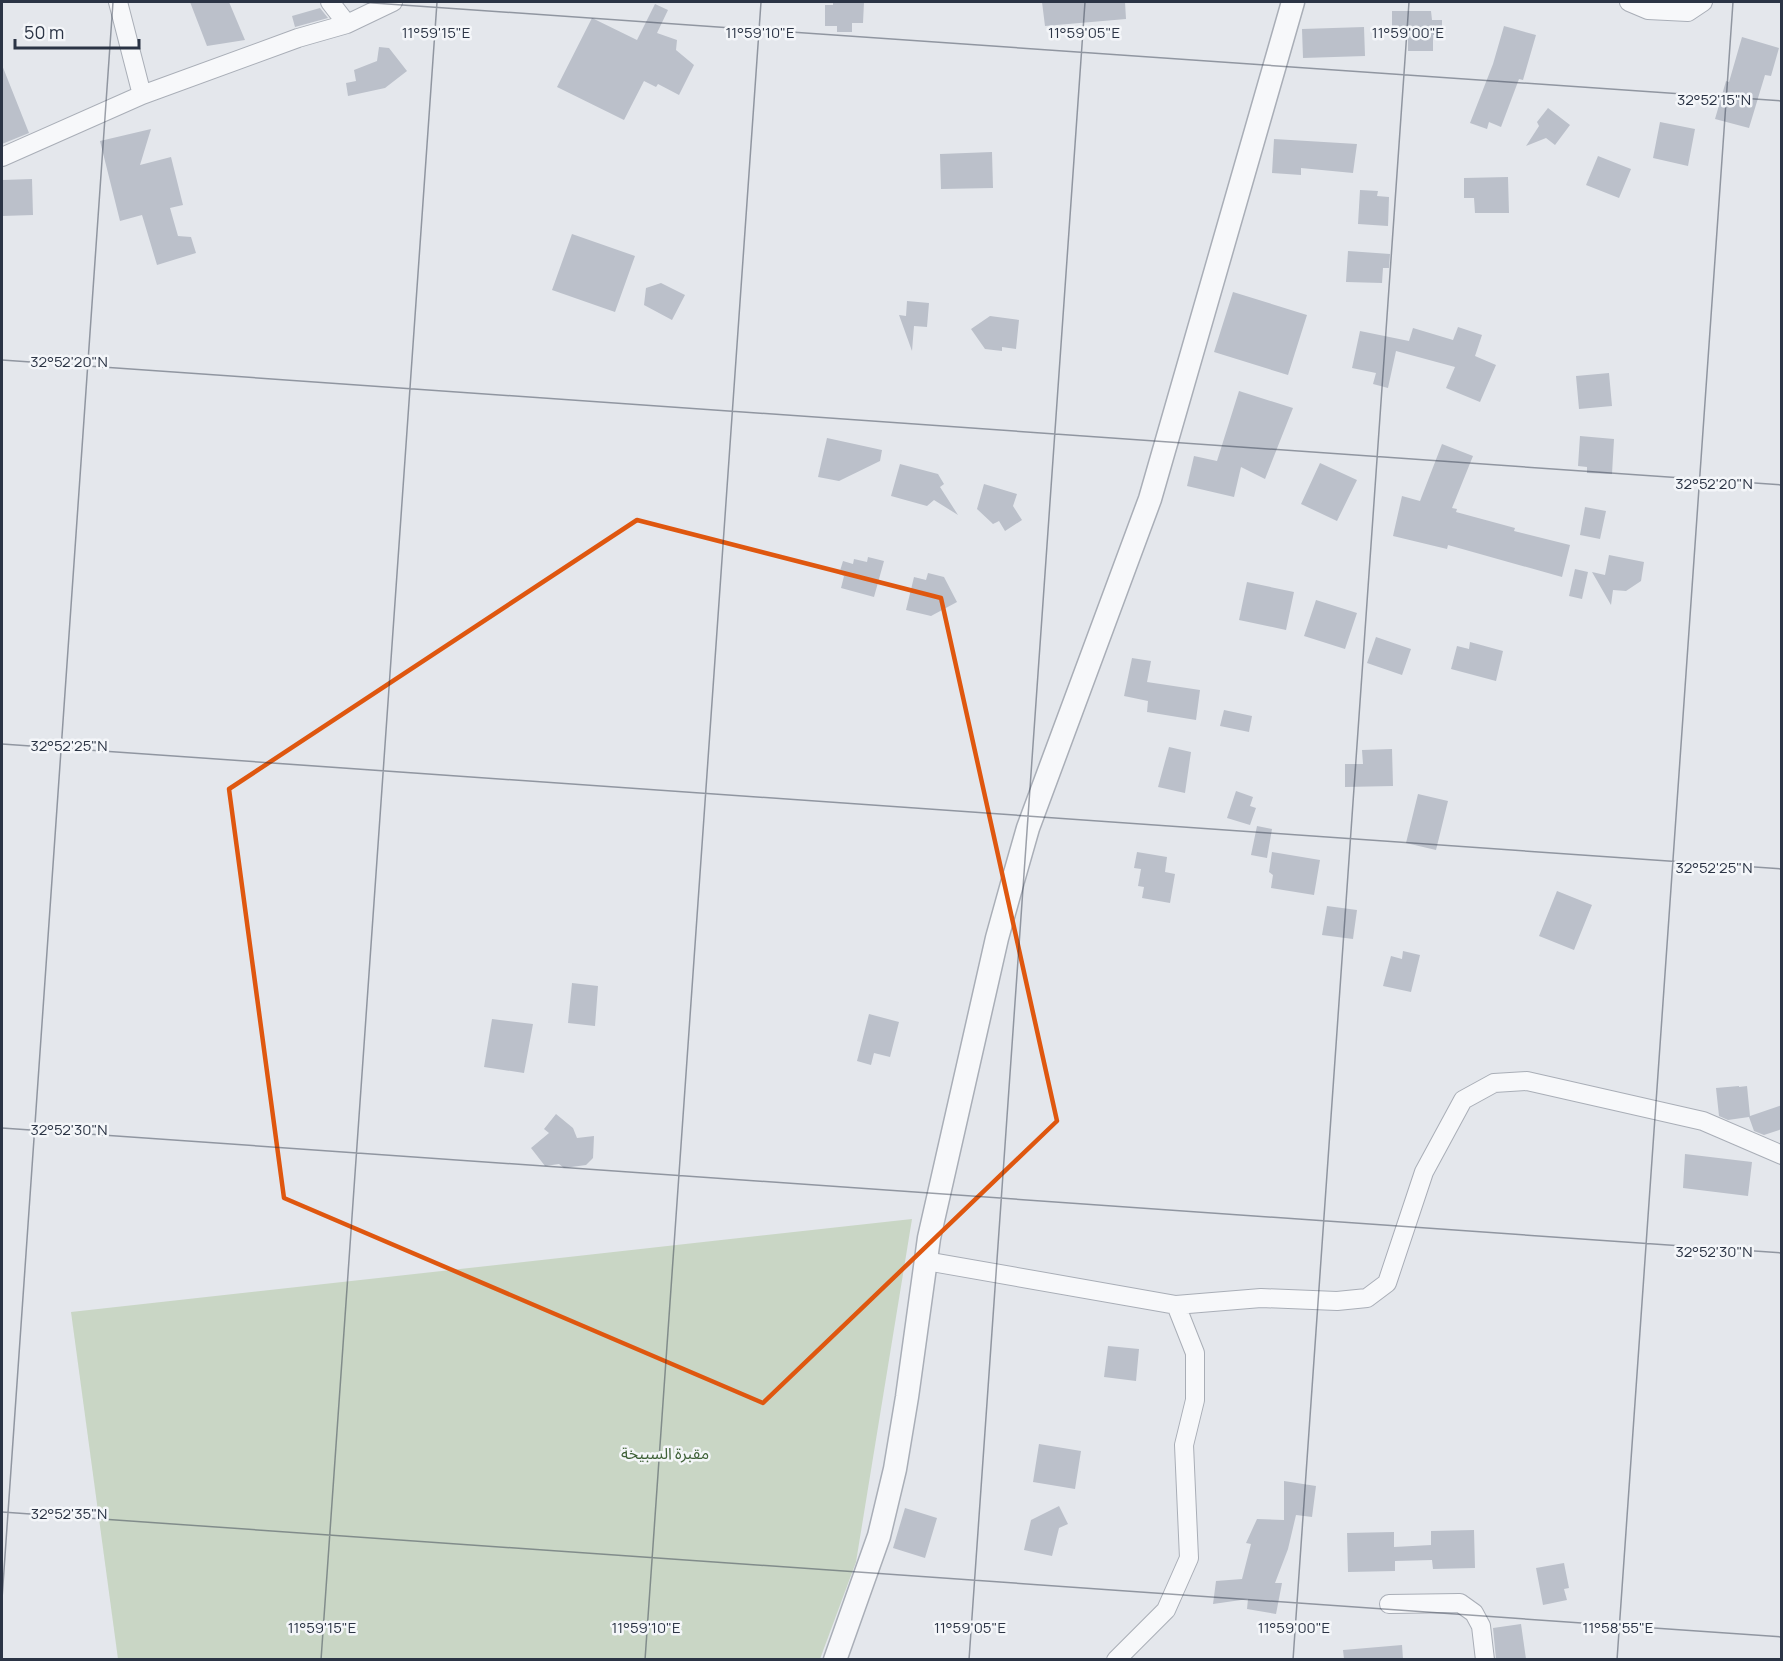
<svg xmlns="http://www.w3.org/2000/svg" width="1783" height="1661" font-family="Manrope,'Noto Sans Arabic',sans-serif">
	<rect width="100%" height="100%" fill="#e4e7ec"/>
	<path fill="#c9d6c5" d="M912 1219 856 1562 820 1659H118L71 1312Z"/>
	<path fill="#bbc0ca" d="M190 2H229L245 40 207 46Z
		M833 2H864L863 23H852V32H837V26H825V5H833Z
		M1042 2H1125L1126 19 1045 26Z
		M655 4 668 10 657 33 677 40 676 50 694 65 679 95 658 84 656 87 644 81 624 120 557 87 592 18 637 40Z
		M320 8 328 18 295 27 292 16Z
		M1392 11H1431L1432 20H1442V35H1433V51H1408V39H1392Z
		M1504 26 1536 35 1523 80 1519 79 1501 127 1489 122 1487 129 1470 123 1493 64Z
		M1364 27 1365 56 1303 58 1302 29Z
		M1742 37 1779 48 1771 76 1765 75 1749 128 1715 119 1726 81 1729 82Z
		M379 47 389 48 407 71 385 88 348 96 346 83 356 81 354 70 377 61Z
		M2 65 29 133 2 144Z
		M1548 108 1570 125 1555 145 1546 138 1526 146 1539 126 1537 122Z
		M1660 122 1695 129 1688 166 1653 158Z
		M151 129 140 165 171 157 183 205 170 208 178 236 191 237 196 253 157 265 142 215 120 221 100 141Z
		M1274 139 1357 144 1353 173 1301 168V175L1272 173Z
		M992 152 993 188 941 189 940 154Z
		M1598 156 1631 169 1619 198 1586 185Z
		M1508 177 1509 213H1475L1474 198H1464V178Z
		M32 179 33 215 2 216V180Z
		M1360 190 1378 191 1377 196 1389 197 1388 226 1358 224Z
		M572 234 635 256 615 312 552 290Z
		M1348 251 1390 254 1389 268H1383L1382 283 1346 282Z
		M661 283 685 295 672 320 644 305 646 288Z
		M1233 292 1307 315 1288 375 1214 352Z
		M907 301 929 303 927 327 914 326 912 351 899 315 906 316Z
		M990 316 1019 320 1016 349 1002 347V351L985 349 971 329Z
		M1458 327 1482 335 1475 356 1496 365 1480 402 1446 388 1455 367 1396 351 1388 388 1373 384 1376 373 1352 368 1360 331 1409 341 1413 328 1453 340Z
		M1609 373 1612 406 1579 409 1576 376Z
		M1239 391 1293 408 1265 479 1241 467 1234 497 1187 486 1194 456 1217 461Z
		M1580 436 1614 439 1612 474 1587 473V467L1578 466Z
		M827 438 882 450 880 461 839 481 818 477Z
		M1442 444 1473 456 1452 508 1457 509 1456 512 1515 528 1514 531 1570 545 1562 577 1448 545 1447 549 1393 536 1402 496 1420 501Z
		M1320 463 1357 480 1337 521 1301 504Z
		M900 464 938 474 944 484 940 487 958 515 934 500 927 506 891 496Z
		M984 484 1017 494 1013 506 1022 520 1005 531 999 521 993 524 977 509Z
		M1585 507 1606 511 1600 539 1580 535Z
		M1609 555 1644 562 1641 581 1626 591 1613 590 1611 605 1592 572 1605 575Z
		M868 557 884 561 874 597 841 588 844 576 839 574 843 561 853 564 854 559 867 562Z
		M1575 569 1588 572 1582 599 1569 596Z
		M928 573 944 577 957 602 931 616 906 610 914 577 926 580Z
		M1247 582 1294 592 1286 630 1239 620Z
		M1316 600 1357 613 1345 649 1304 636Z
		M1376 637 1411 649 1402 675 1367 663Z
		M1470 642 1503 651 1496 681 1451 669 1457 646 1469 649Z
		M1132 658 1151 661 1147 682 1200 690 1196 720 1147 712 1148 701 1124 696Z
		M1224 710 1252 716 1249 732 1220 726Z
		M1169 747 1191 752 1185 793 1158 787Z
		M1392 749 1393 786 1345 787V764H1363L1362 750Z
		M1236 791 1253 797 1250 806 1256 808 1250 825 1227 818Z
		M1418 794 1448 801 1436 850 1406 843Z
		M1257 826 1272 829 1267 858 1251 855Z
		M1137 852 1167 857 1165 872 1175 874 1170 903 1142 898 1144 887 1138 886 1141 869 1134 868Z
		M1272 852 1320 860 1314 895 1271 888 1273 875 1269 872Z
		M1557 891 1592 905 1574 950 1539 936Z
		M1327 906 1357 910 1353 939 1322 935Z
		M1403 951 1420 955 1411 992 1383 986 1391 956 1402 959Z
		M572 983 598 986 595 1026 568 1023Z
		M869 1014 899 1022 890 1057 874 1053 871 1065 857 1061Z
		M492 1019 533 1024 524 1073 484 1067Z
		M1739 1086V1087L1747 1086 1750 1116 1782 1105V1129L1764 1135 1754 1131 1749 1117 1728 1120 1719 1116 1716 1088Z
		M556 1114 573 1128 577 1138 594 1136 593 1158 586 1165 564 1168 559 1164 545 1166 531 1148 549 1133 544 1129Z
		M1685 1154 1752 1162 1748 1196 1683 1188Z
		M1108 1346 1139 1349 1136 1381 1104 1377Z
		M1039 1444 1081 1451 1075 1489 1033 1482Z
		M1284 1481 1316 1486 1312 1517 1296 1515 1288 1549 1275 1583H1282L1276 1614 1247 1609 1248 1599 1213 1604 1216 1581 1242 1579 1251 1544 1246 1543 1257 1519 1284 1520Z
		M1059 1506 1068 1524 1059 1528 1052 1556 1024 1550 1031 1520Z
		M905 1508 937 1518 925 1558 893 1548Z
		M1474 1530 1475 1568 1433 1569 1432 1560 1395 1561V1571L1348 1572 1347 1533 1394 1532V1547L1431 1545V1531Z
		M1564 1563 1569 1588 1564 1589 1567 1600 1543 1605 1536 1568Z
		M1521 1624 1526 1659H1496L1493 1628Z
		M1402 1645 1403 1659H1344L1343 1650Z"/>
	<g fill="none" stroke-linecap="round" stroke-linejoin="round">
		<g stroke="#a9aeb7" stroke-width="20">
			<path id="minor" d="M118 2 142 95
				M330 2 347 24
				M1629 2 1648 10 1688 12 1703 2
				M2 157 142 95 298 38 347 24 393 2
				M926 1261 1176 1305 1195 1353V1400L1184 1445 1189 1558 1166 1610 1116 1660
				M1176 1305 1261 1298 1337 1301 1367 1298 1387 1283 1424 1172 1463 1100 1494 1083 1527 1081 1703 1121 1782 1155
				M1389 1604 1460 1603 1474 1613 1481 1626 1485 1660"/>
		</g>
		<g stroke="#a9aeb7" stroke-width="25">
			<path id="tertiary" d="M835 1660 879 1536 895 1469 907 1397 929 1238 997 938 1012 884 1028 828 1150 499 1293 2"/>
		</g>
		<use href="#minor" stroke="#f7f8fa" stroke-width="18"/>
		<use href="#tertiary" stroke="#f7f8fa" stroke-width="22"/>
	</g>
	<path fill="none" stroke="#df570f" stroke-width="4.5" stroke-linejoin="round" d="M637 520 941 598 1057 1121 763 1403 284 1198 229 789Z"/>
	<path fill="none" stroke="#2b3445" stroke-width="1.5" stroke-opacity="0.45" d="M359 2 1782 101M2 360 1782 485M2 744 1782 869M2 1128 1782 1253M2 1512 1782 1637M2 1599 113 2M321 1660 437 2M645 1660 761 2M969 1660 1085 2M1293 1660 1409 2M1617 1660 1733 2"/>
	<g text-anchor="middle" stroke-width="5" stroke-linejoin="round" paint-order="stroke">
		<g font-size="16" fill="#3f6138" stroke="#f4f6f9">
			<text x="665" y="1459">مقبرة السبيخة</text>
		</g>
	</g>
	<g font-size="15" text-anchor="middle" fill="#2b3445" stroke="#f4f6f9" stroke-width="5" stroke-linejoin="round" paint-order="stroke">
		<text x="436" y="38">11°59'15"E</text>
		<text x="760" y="38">11°59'10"E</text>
		<text x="1084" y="38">11°59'05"E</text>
		<text x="1408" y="38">11°59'00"E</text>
		<text x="1714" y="105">32°52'15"N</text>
		<text x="69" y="367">32°52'20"N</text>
		<text x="1714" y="489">32°52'20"N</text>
		<text x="69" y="751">32°52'25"N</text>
		<text x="1714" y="873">32°52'25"N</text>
		<text x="69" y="1135">32°52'30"N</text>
		<text x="1714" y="1257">32°52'30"N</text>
		<text x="69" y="1519">32°52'35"N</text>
		<text x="322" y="1633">11°59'15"E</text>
		<text x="646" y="1633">11°59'10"E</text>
		<text x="970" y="1633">11°59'05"E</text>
		<text x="1294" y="1633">11°59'00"E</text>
		<text x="1618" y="1633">11°58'55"E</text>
	</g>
	<rect width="1783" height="1661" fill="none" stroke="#2b3445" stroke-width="6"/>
	<path d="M15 39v9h124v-9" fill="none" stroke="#2b3445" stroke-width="3"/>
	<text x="24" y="39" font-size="18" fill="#2b3445" stroke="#f4f6f9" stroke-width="4.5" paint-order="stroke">50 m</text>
</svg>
